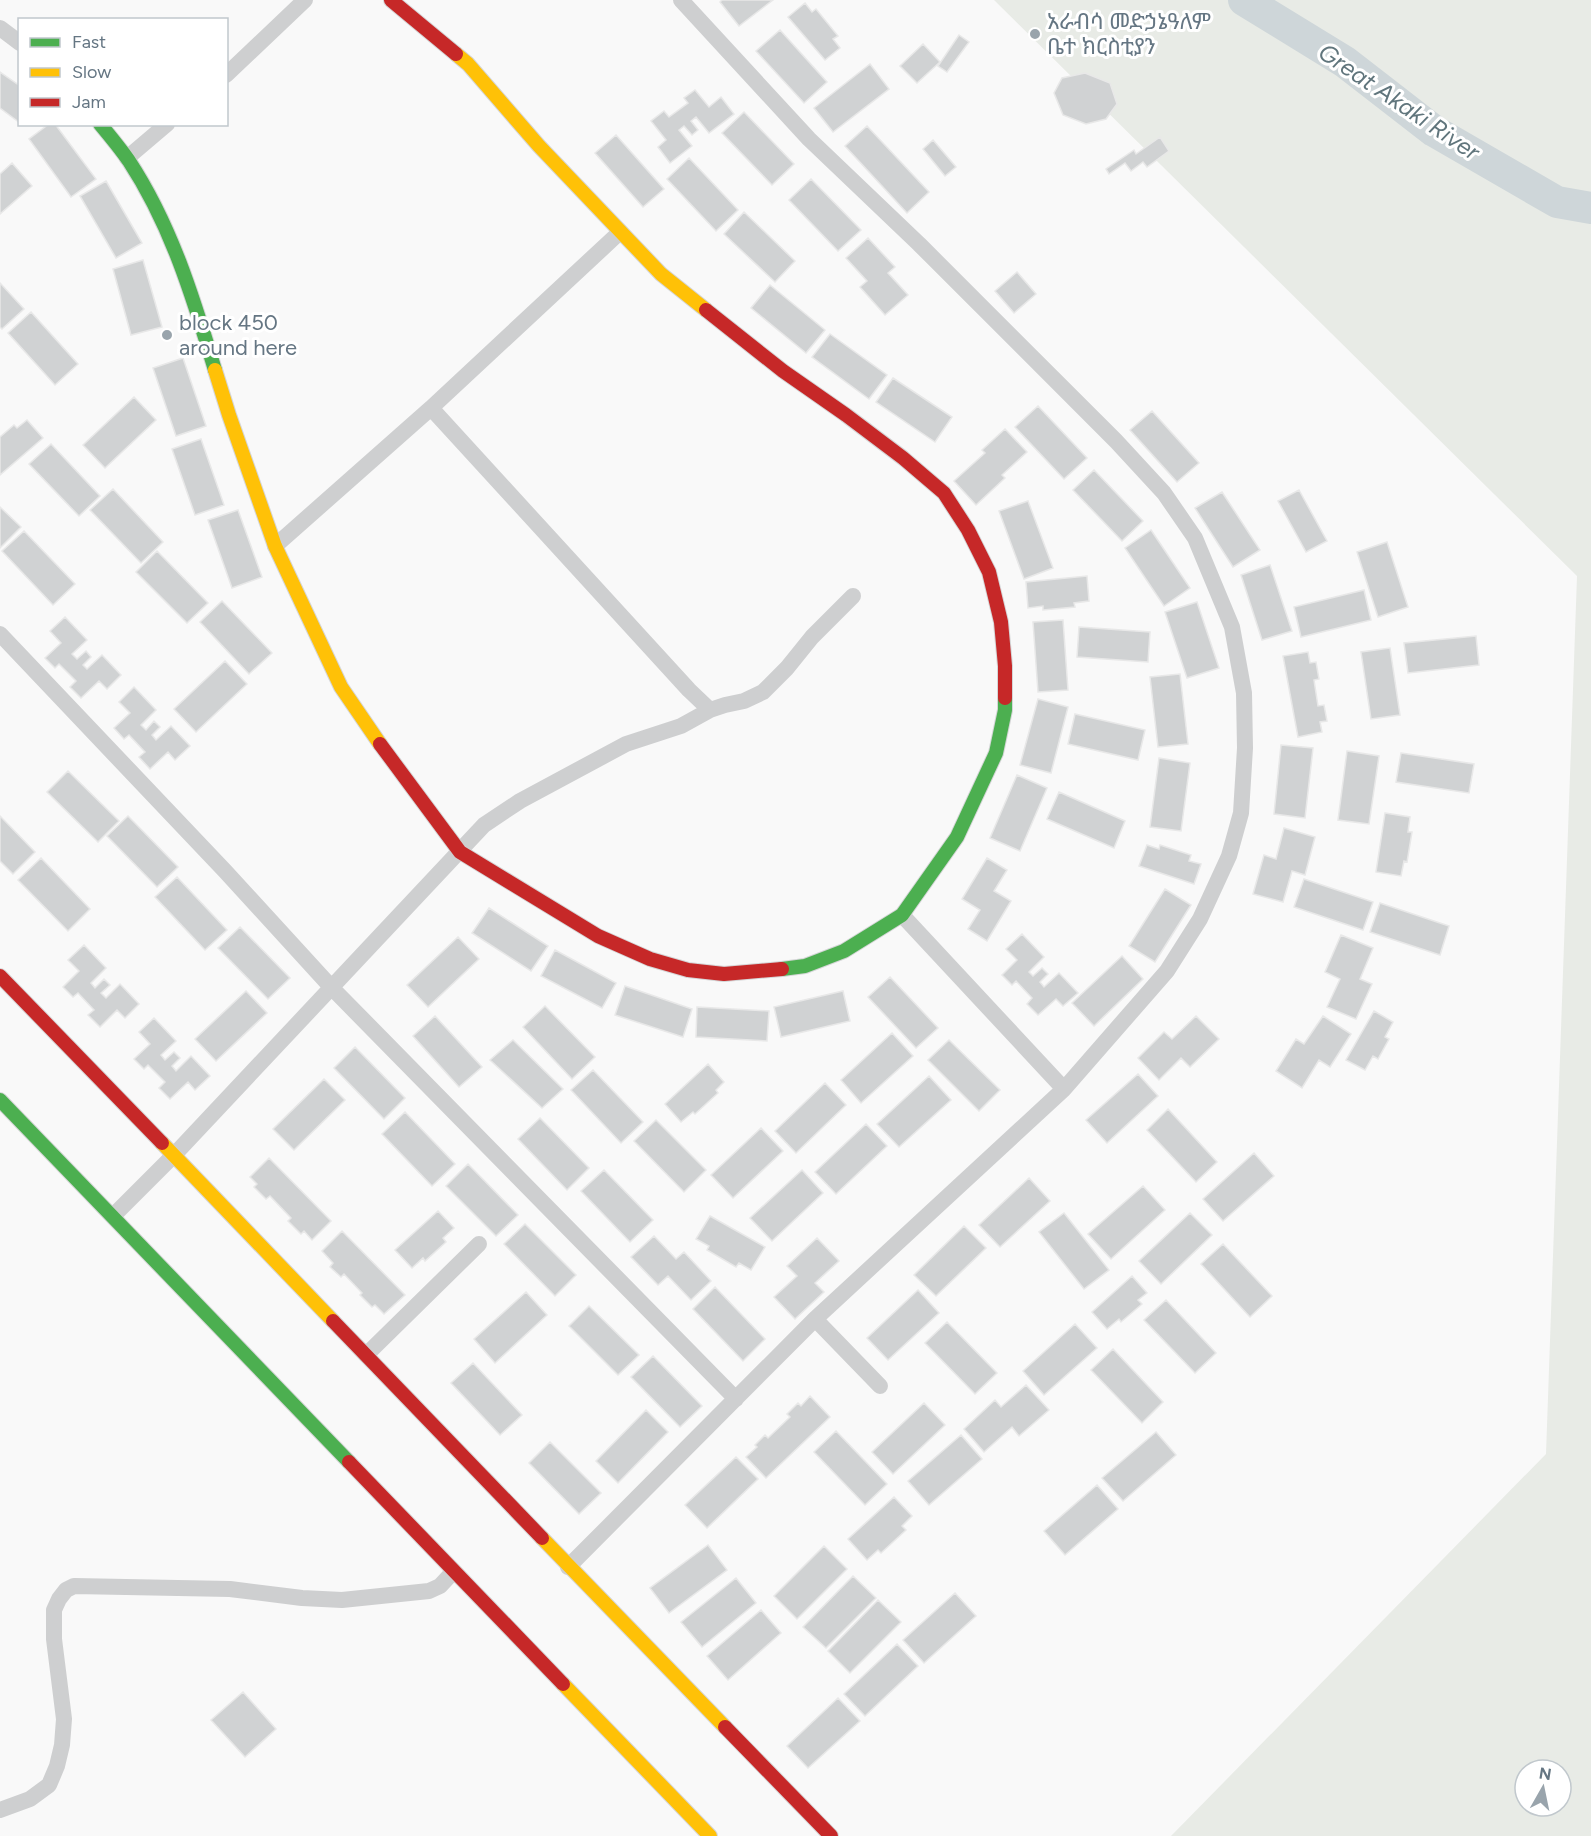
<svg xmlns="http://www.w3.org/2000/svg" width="1591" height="1836" font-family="Figtree,'Noto Sans Ethiopic',sans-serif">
	<rect width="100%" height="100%" fill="#f9f9f9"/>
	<path fill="#e8ebe6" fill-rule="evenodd" d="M994 0H1591V1836H1171L1546 1454 1577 576ZM1525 1770H1561V1806H1525Z"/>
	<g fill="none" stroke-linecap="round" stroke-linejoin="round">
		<path stroke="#ced6d9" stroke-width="32" d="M1244 0 1345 62 1434 131 1557 202 1591 208"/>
	</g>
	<path fill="#d0d2d3" stroke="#e8e8e8" stroke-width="1.5" d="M722 0H773L739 26 720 2Z
		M805 3 812 12 816 9 838 36 833 39 840 48 825 60 788 17Z
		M780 30 827 82 804 103 756 51Z
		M959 35 969 42 947 72 938 66Z
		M923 44 940 62 917 83 900 66Z
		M870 64 889 89 833 132 814 108Z
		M0 72 20 86V123L0 108Z
		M1085 73 1110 83 1117 104 1106 119 1086 124 1063 115 1054 93 1062 78Z
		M695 90 709 107 721 97 734 114 709 133 696 117 691 121 698 130 692 135 684 126 679 130 692 146 670 163 658 147 666 140 651 121 664 111 669 117 688 103 684 98Z
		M744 112 794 164 772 185 722 133Z
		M49 124H55L96 179 71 197 29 139Z
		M867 126 929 192 907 213 845 146Z
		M616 135 664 189 643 207 595 153Z
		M1160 137 1169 151 1147 167 1143 162 1131 171 1125 163 1109 174 1106 169 1134 150 1136 154Z
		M933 140 956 167 945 176 923 149Z
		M689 158 738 210 716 231 667 179Z
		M12 163 32 186 0 214V174Z
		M811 179 861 230 838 251 789 200Z
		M106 181 142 243 116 258 80 196Z
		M744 212 795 261 775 282 724 234Z
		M868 238 895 267 888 273 908 295 885 315 860 287 867 281 846 258Z
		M143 260 162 327 131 335 113 269Z
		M1017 272 1036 294 1014 313 995 291Z
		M0 283 24 309 2 329 0 327Z
		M770 285 825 330 806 353 751 308Z
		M31 312 78 364 55 385 8 333Z
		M830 334 887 375 869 399 812 357Z
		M183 358 206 426 176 436 153 368Z
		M893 378 952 417 935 442 876 402Z
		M134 397 156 420 105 468 83 445Z
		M1038 406 1087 458 1064 479 1015 427Z
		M1152 411 1199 463 1177 482 1130 430Z
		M27 420 43 438 0 475V437L14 425 17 428Z
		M1005 429 1027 452 1002 475 1005 478 976 505 954 481 985 453 982 450Z
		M201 439 224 505 195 515 172 449Z
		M51 444 100 496 79 516 29 464Z
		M1094 470 1143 521 1122 541 1073 490Z
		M113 489 163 542 141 563 90 510Z
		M1299 490 1327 541 1306 552 1278 501Z
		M1222 492 1260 550 1233 567 1195 508Z
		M1028 501 1053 568 1024 579 999 511Z
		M0 507 21 527 0 548Z
		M238 510 262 577 232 588 208 520Z
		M1151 530 1190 588 1164 606 1125 548Z
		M24 531 75 584 53 605 2 551Z
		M1387 542 1408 607 1378 617 1357 552Z
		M157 551 208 603 187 623 136 572Z
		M1270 565 1292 631 1262 640 1241 575Z
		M1087 576 1089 601 1074 603 1075 607 1043 610V606L1028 608 1026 582Z
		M1364 590 1371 620 1301 637 1294 607Z
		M222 601 272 653 249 674 200 622Z
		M1197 602 1219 668 1187 678 1165 612Z
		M65 617 87 640 72 654 77 659 86 651 91 657 83 665 87 669 102 655 121 675 107 689 99 681 81 698 70 687 76 681 59 664 55 668 45 658 61 643 50 631Z
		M1063 620 1068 690 1038 692 1033 622Z
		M1079 627 1150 632 1148 662 1077 657Z
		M1476 636 1479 665 1408 673 1404 643Z
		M1390 648 1400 715 1371 719 1361 652Z
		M1308 652 1310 663 1316 662 1319 679 1314 680 1318 706 1324 705 1327 721 1320 722 1322 732 1298 737 1283 656Z
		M225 661 247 684 196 732 174 709Z
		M1180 674 1188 744 1158 747 1150 677Z
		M134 687 156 710 141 725 146 730 154 721 160 727 152 735 156 740 171 726 190 746 175 760 168 752 150 769 139 757 145 752 129 735 124 739 114 728 130 713 119 702Z
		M1038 699 1068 707 1051 773 1020 765Z
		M1075 714 1145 730 1138 760 1068 744Z
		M1281 745 1313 748 1305 818 1274 814Z
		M1347 751 1379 756 1369 824 1338 820Z
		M1401 753 1474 764 1469 793 1396 782Z
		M1159 758 1190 763 1181 831 1150 827Z
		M68 771 119 821 98 842 47 792Z
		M1017 775 1047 788 1020 851 990 838Z
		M1059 792 1125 821 1114 848 1047 819Z
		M1385 813 1410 817 1408 832H1412L1407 862 1404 861 1401 876 1376 872Z
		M0 816 35 852 13 874 0 861Z
		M128 816 178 867 157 887 107 836Z
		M1284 828 1315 837 1305 875 1292 871 1283 902 1253 894 1264 855 1276 859Z
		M1147 845 1159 849 1160 845 1191 855 1189 861 1201 864 1194 884 1139 866Z
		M41 858 90 909 68 931 18 880Z
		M987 858 1007 870 994 891 1011 901 987 941 968 929 980 910 962 899Z
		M177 877 227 930 205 950 155 897Z
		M1304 879 1373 902 1363 930 1294 907Z
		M1165 889 1191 905 1155 962 1129 946Z
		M1380 903 1449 926 1440 955 1370 932Z
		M489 908 548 946 531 971 472 933Z
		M240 927 290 978 268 999 218 948Z
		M1022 934 1044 957 1029 972 1033 976 1042 968 1048 974 1040 982 1044 987 1059 973 1078 993 1063 1006 1056 999 1038 1015 1027 1004 1032 998 1016 981 1012 985 1002 975 1017 960 1006 949Z
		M1341 935 1373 948 1360 979 1372 984 1356 1019 1327 1007 1340 979 1325 972Z
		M458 937 479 959 428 1007 407 985Z
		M84 945 106 968 91 983 95 988 104 979 110 985 101 993 106 998 120 984 139 1004 125 1018 117 1010 100 1027 88 1015 94 1010 78 993 73 997 63 987 79 971 68 960Z
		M555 950 616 983 602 1008 541 976Z
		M1122 956 1143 979 1094 1026 1072 1003Z
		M890 977 938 1028 916 1048 868 997Z
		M625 986 692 1009 683 1037 615 1015Z
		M246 991 267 1013 216 1061 195 1039Z
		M843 991 850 1021 781 1037 774 1007Z
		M545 1006 595 1057 572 1079 523 1027Z
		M697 1007 769 1011 767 1041 696 1037Z
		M1374 1011 1393 1022 1385 1037 1389 1039 1378 1059 1373 1056 1365 1070 1346 1060Z
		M435 1016 482 1067 459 1087 413 1036Z
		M1196 1016 1219 1039 1190 1067 1181 1058 1159 1080 1138 1058 1164 1032 1172 1039Z
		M1323 1016 1351 1034 1330 1067 1319 1060 1302 1088 1276 1071 1296 1039 1304 1044Z
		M154 1018 176 1041 161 1055 165 1060 174 1052 180 1058 172 1066 176 1071 191 1056 210 1076 195 1090 188 1082 170 1099 159 1088 165 1082 148 1065 144 1069 134 1059 150 1044 139 1032Z
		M892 1033 913 1056 861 1103 841 1080Z
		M513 1040 563 1089 542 1108 490 1060Z
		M949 1040 1000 1090 979 1111 928 1060Z
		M355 1047 405 1098 384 1119 334 1068Z
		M708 1064 724 1082 716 1090 718 1093 695 1114 693 1112 681 1122 665 1104Z
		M593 1070 643 1122 621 1143 571 1090Z
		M1138 1074 1158 1096 1107 1143 1086 1120Z
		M929 1076 951 1100 899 1147 877 1124Z
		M324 1079 345 1100 294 1150 273 1129Z
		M825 1083 846 1105 796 1153 775 1131Z
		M1168 1109 1217 1162 1196 1182 1147 1130Z
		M405 1112 455 1164 432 1186 382 1134Z
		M540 1118 589 1168 567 1190 518 1139Z
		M656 1120 706 1170 684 1192 634 1141Z
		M866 1124 887 1146 836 1194 815 1172Z
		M761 1128 783 1151 733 1198 711 1175Z
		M1254 1153 1274 1176 1223 1221 1203 1199Z
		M269 1158 331 1221 312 1240 304 1231 301 1234 288 1221 291 1218 270 1196 266 1199 254 1187 257 1184 250 1177Z
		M468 1164 518 1215 496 1236 446 1186Z
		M604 1170 653 1220 630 1242 581 1191Z
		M802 1170 823 1193 772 1241 750 1218Z
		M1029 1178 1050 1201 1000 1247 979 1225Z
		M1143 1186 1165 1210 1111 1259 1088 1234Z
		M438 1211 454 1228 443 1238 446 1242 425 1261 423 1258 412 1268 395 1250Z
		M1064 1213 1109 1270 1084 1289 1039 1232Z
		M1190 1213 1212 1235 1161 1284 1139 1261Z
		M710 1216 765 1247 751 1270 739 1263 736 1267 707 1250 709 1246 696 1239Z
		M525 1224 576 1275 555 1296 504 1244Z
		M964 1226 986 1248 936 1296 914 1275Z
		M342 1231 405 1295 384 1314 375 1305 372 1307 360 1295 362 1293 344 1274 341 1277 330 1267 333 1263 322 1251Z
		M654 1236 676 1259 684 1252 711 1281 691 1300 668 1276 658 1285 631 1257Z
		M817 1238 839 1261 815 1283 824 1292 795 1319 774 1297 797 1276 787 1266Z
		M1223 1244 1272 1296 1250 1317 1201 1264Z
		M1132 1276 1147 1293 1138 1300 1142 1304 1121 1322 1119 1319 1107 1329 1092 1312Z
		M715 1287 765 1339 743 1361 693 1309Z
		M918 1290 939 1313 888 1360 867 1338Z
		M526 1292 547 1315 495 1363 474 1339Z
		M1166 1300 1216 1353 1195 1373 1144 1320Z
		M589 1306 639 1355 618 1375 569 1326Z
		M947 1322 997 1373 975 1394 925 1343Z
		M1075 1324 1097 1348 1044 1395 1023 1371Z
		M1113 1349 1163 1402 1142 1423 1091 1370Z
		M653 1356 702 1406 680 1427 631 1377Z
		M473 1363 522 1415 500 1435 451 1383Z
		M1026 1385 1049 1410 1019 1436 1012 1427 984 1452 964 1429 995 1400 1001 1407Z
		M810 1396 830 1417 766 1478 746 1457 757 1447 755 1445 765 1435 768 1438 790 1417 787 1414 798 1403 801 1406Z
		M924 1403 945 1425 893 1474 872 1452Z
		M646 1410 668 1432 618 1483 596 1461Z
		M836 1431 887 1484 865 1505 814 1452Z
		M1156 1432 1176 1455 1123 1501 1102 1478Z
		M961 1435 982 1459 929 1505 908 1481Z
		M550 1442 601 1493 579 1514 529 1463Z
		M736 1457 758 1479 707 1528 685 1505Z
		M1097 1485 1118 1509 1065 1555 1044 1531Z
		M894 1497 912 1516 902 1526 906 1530 881 1553 878 1550 867 1560 848 1539Z
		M708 1545 727 1570 669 1613 650 1588Z
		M824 1546 847 1569 797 1619 774 1596Z
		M853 1576 876 1598 826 1648 803 1627Z
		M736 1578 756 1603 702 1647 681 1622Z
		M955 1593 976 1616 924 1663 903 1640Z
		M878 1600 901 1622 850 1673 828 1651Z
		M761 1610 781 1633 728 1680 707 1656Z
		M897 1644 918 1666 865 1716 844 1694Z
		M243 1692 276 1729 245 1757 211 1720Z
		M838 1698 860 1721 808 1768 787 1746Z"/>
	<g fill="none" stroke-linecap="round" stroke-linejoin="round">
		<g stroke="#d5d6d7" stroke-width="16">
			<path id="fast" d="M100 124C110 136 120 148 129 161 171 225 193 297 215 370
				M782 969 805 966 844 951 902 915 957 837 996 753 1005 710V698
				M0 1100 349 1462"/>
		</g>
		<g stroke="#d5d6d7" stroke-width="16">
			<path id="slow" d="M456 54 468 64 539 146 661 274 706 310
				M215 370 229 415 275 546 341 687 380 744
				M162 1143 333 1321
				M542 1538 725 1727
				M563 1684 710 1836"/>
		</g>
		<g stroke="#d5d6d7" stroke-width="16">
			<path id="jam" d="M391 0 456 54
				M706 310 783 371 846 415 903 458 944 493 968 530 989 572 1001 622 1005 666V698
				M380 744 460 852 598 936 650 959 688 970 724 974 782 969
				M0 976 162 1143
				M333 1321 542 1538
				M349 1462 563 1684
				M725 1727 831 1836"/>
		</g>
		<path stroke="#cecfd0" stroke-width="16" d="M0 28 20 43
			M226 75 305 0
			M127 158 167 124
			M431 408 689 690 710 710
			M275 546 431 408 620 232
			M0 634 225 871 332 988 736 1399
			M902 915 1064 1089
			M113 1216 175 1154 484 825 520 801 626 744 681 726 710 710 725 705 744 701 763 692 787 668 812 637 853 596
			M815 1319 880 1386
			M366 1355 479 1244
			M568 1567 815 1319 1064 1089 1167 971 1200 919 1229 856 1241 813 1245 748 1244 693 1232 627 1195 538 1164 493 1116 441 919 244 809 139 681 0
			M0 1810 30 1799 49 1785 57 1766 62 1745 64 1719 54 1639V1610L59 1599 66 1590 74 1586 230 1589 302 1598 342 1600 429 1591 440 1586 453 1572"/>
		<use href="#fast" stroke="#4caf50" stroke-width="14"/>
		<use href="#slow" stroke="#ffc107" stroke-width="14"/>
		<use href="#jam" stroke="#c62828" stroke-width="14"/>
	</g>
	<g fill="#99a4ac" stroke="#fff" stroke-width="2">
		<circle cx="1035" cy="34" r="6"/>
		<circle cx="167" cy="335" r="6"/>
	</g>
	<g text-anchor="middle" stroke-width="6" stroke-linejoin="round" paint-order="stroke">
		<g font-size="22" fill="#657683" stroke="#fff" text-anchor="start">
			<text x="1047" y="29">አራብሳ መድኃኔዓለም<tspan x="1047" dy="25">ቤተ ክርስቲያን</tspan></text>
			<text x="179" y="330">block 450<tspan x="179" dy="25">around here</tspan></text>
		</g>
		<g font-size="24" font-style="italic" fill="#60757c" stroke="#fff">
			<text transform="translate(1399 102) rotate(34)" y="8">Great Akaki River</text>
		</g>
	</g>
	<rect x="18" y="18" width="210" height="108" fill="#ffffff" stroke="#c1c8cd" stroke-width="1.5"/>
	<rect x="30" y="38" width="30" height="9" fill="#4caf50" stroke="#c1c8cd" stroke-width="1.5"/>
	<text x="72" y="48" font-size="18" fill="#657683">Fast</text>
	<rect x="30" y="68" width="30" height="9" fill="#ffc107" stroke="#c1c8cd" stroke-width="1.5"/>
	<text x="72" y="78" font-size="18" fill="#657683">Slow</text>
	<rect x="30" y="98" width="30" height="9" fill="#c62828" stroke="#c1c8cd" stroke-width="1.5"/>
	<text x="72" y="108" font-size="18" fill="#657683">Jam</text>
	<g transform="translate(1543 1788) rotate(9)"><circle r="28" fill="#ffffff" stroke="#c1c8cd" stroke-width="1.5"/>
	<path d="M0-4.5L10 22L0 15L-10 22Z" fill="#99a4ac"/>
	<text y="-9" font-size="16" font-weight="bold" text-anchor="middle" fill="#657683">N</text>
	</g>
</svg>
